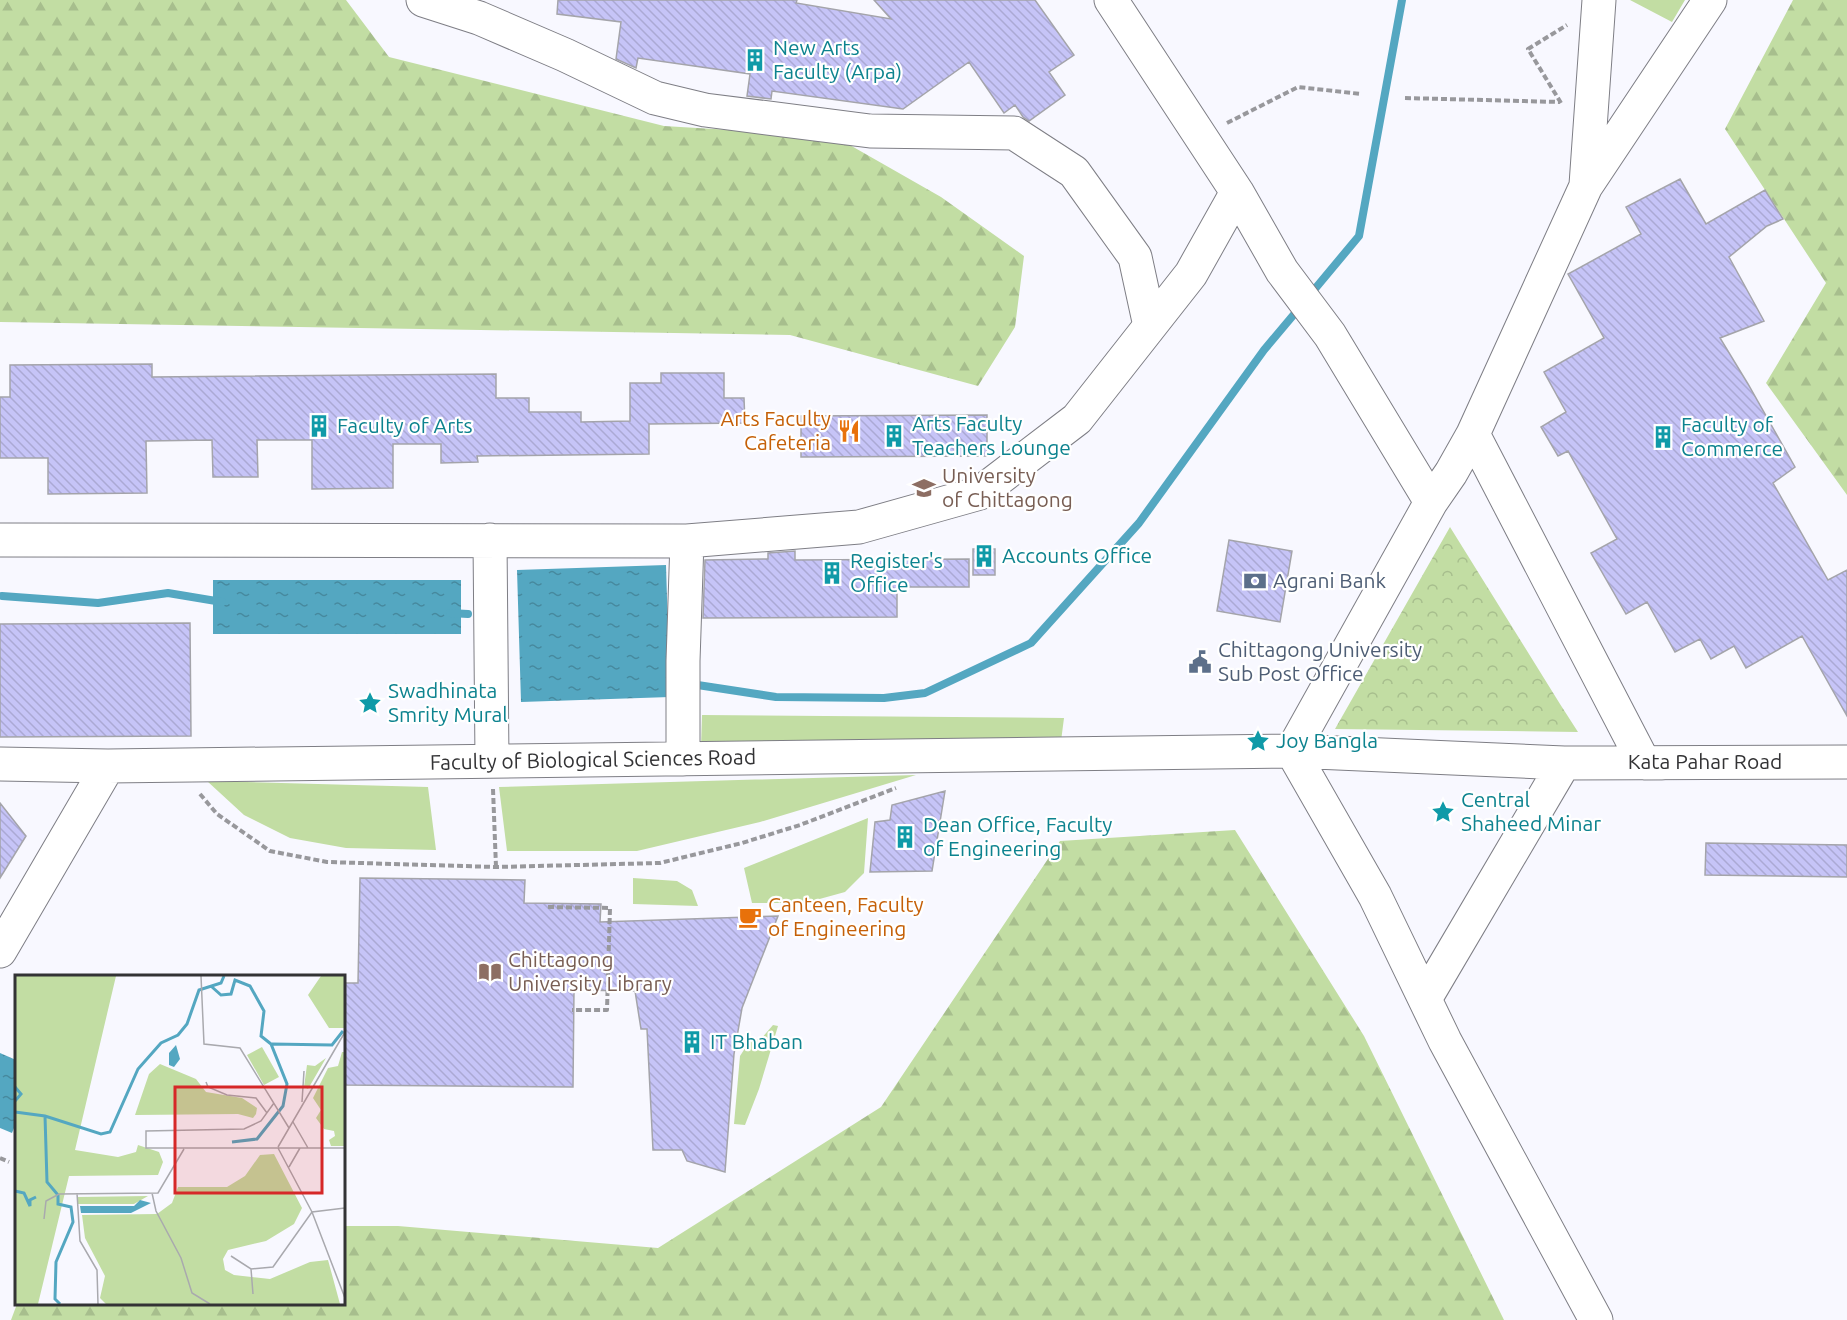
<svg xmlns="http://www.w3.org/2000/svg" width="1847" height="1320" font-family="Ubuntu,sans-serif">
	<defs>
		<pattern id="forest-firs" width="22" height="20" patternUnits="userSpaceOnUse" patternTransform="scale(1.5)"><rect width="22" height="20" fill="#c2dda3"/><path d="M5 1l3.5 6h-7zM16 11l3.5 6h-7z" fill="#a7be8d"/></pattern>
		<pattern id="park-crowns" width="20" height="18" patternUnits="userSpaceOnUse" patternTransform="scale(1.5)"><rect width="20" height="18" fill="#c2dda3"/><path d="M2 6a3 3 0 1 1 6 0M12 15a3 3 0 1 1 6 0" fill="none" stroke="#a7be8d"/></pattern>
		<pattern id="water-ripples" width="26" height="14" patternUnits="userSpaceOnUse" patternTransform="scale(1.5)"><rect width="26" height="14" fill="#54a7c1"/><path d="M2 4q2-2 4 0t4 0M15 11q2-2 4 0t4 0" fill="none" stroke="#46899e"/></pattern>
		<pattern id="building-back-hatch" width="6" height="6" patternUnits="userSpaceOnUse" patternTransform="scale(1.5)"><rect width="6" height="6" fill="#c6c4f7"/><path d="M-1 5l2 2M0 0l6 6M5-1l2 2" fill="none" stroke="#aba9d4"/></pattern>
	</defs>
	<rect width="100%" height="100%" fill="#f8f8ff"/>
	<path fill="url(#forest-firs)" d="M0 0H346L389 57 664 126 834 136 941 197 1024 256 1015 327 978 386 790 335 0 322Z
		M1793 0H1847V495L1766 383 1826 283 1725 129Z
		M1235 830 1364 1036 1504 1320H11L17 1304H344V1226H398L658 1248 881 1107 1060 841Z"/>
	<path fill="url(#park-crowns)" d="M1450 527 1560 704 1578 732 1335 729Z"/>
	<path fill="#c2dda3" d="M1630 0H1685L1672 22Z
		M702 715 1064 718 1060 749 701 747Z
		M916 775 760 822 637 851H507L499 787Z
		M207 781 428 787 436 850 346 848 290 838 244 815Z
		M868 818 864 873 845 892 805 903H752L744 868Z
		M633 878 677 881 692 890 698 906 633 904Z
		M773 1025 778 1026 759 1089 745 1125 734 1124 740 1056 751 1039H761Z"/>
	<path fill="url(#water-ripples)" d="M666 565 670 697 521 702 517 570Z
		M213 580H461V634H213Z
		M0 1053 16 1060V1123L12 1133 0 1128Z"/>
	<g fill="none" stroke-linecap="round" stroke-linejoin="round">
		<path stroke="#54a7c1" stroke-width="8" d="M1309 296 1359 236 1402 0
			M2 596 98 603 168 593 222 602
			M450 613 468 614
			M691 684 776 697 884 698 925 693 1031 643 1139 523 1264 350 1301 306"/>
	</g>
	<path fill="url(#building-back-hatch)" stroke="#a4a4aa" stroke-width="1.5" d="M558 0H797L796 3 891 19 874 0H1035L1074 55 1049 72 1065 95 1029 121 1023 117 1015 105 1004 113 969 62 903 109 772 91 771 99 747 96 750 74 638 58 636 68 616 59 621 22 557 14Z
		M1680 179 1706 224 1765 190 1783 219 1767 226 1729 257 1764 321 1720 338 1748 384 1795 467 1773 483 1828 580 1847 570V716L1802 636 1746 668 1734 646 1711 659 1700 639 1675 652 1647 602 1626 614 1591 553 1617 539 1568 451 1558 456 1541 427 1566 412 1544 372 1604 338 1568 274 1641 234 1626 207Z
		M152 364V377L496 374V398H529V412H581V422L630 421V383H661V373H724V398H744L745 423 649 424V454L477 456 478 462 441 463V444H393V488L312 489V440H257L258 477H213L212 440 146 441 147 493 48 494V458H0V397H10V365Z
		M987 415V456L801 457V416Z
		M1229 540 1292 551 1280 622 1217 611Z
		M973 549H995V575H973Z
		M795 551V560L969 559V587H897V617L703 618 705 560 768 559V553Z
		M190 623 191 736 0 737V624Z
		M945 791 932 871 870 872 875 822 890 820 892 805Z
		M0 803 26 836 0 878Z
		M1706 843 1847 845V877L1705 875Z
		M360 878 525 880 524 903 601 904 600 922 778 916 742 1008 734 1054 725 1172 687 1161 682 1150H653L647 1029H641L635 991 574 990 573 1087 344 1085V983H358Z"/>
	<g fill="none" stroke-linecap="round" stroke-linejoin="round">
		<g stroke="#7e7e85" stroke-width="35">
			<path id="minor" d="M423 0 479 18 565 55 655 98 705 110 870 131 1014 133 1074 172 1135 257 1150 326
				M1111 0 1237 192 1282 271 1330 335 1431 502
				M1586 185 1599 0
				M1473 434 1644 763H1662
				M0 540 687 541 859 527 980 493 1077 419 1191 274 1237 192
				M490 540 492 761
				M1292 751 1431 502 1451 473 1473 434 1586 186 1710 0
				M1292 751 1375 896 1445 1041 1596 1320
				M683 759V661L687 541
				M0 764 108 766 1292 751 1564 763 1847 762
				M0 951 108 766
				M1425 999 1564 763"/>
		</g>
		<path stroke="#98989c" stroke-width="4" stroke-dasharray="6 3" stroke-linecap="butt" d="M1405 98 1560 102
			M1561 103 1528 49 1567 25
			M1227 123 1298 87 1361 94
			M493 789 496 867
			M200 794 217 814 270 851 327 862 496 867 660 863 742 843 800 825 896 788
			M548 907 610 908 607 1010H572
			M0 1158 9 1162"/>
		<use href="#minor" stroke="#fff" stroke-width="33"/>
	</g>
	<defs>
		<g id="building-bare" transform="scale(1.8)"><path d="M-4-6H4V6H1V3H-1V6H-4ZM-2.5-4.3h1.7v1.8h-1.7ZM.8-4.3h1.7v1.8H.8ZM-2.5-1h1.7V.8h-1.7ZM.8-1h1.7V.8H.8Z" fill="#0f9aa8" stroke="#fff" stroke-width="2.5" paint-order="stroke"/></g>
		<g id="restaurant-bare" transform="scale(1.8)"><path d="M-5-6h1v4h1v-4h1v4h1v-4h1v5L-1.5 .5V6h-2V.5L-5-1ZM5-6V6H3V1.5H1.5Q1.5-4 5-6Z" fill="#e8710a" stroke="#fff" stroke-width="2.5" paint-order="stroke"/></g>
		<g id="university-bare" transform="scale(1.8)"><path d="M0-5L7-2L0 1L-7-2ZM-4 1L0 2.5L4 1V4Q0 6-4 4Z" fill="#8d6e63" stroke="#fff" stroke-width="2.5" paint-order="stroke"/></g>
		<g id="bank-bare" transform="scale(1.8)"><path d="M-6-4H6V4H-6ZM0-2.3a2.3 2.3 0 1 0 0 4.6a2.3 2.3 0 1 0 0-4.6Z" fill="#5c6f8a" stroke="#fff" stroke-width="2.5" paint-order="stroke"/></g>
		<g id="civic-bare" transform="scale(1.8)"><path d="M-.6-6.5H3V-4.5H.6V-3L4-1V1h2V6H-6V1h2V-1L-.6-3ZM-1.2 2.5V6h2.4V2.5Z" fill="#5c6f8a" stroke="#fff" stroke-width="2.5" paint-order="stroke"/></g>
		<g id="sight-bare" transform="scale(1.8)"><path d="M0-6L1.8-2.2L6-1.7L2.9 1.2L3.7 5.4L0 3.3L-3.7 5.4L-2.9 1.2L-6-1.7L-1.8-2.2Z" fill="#0f9aa8" stroke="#fff" stroke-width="2.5" paint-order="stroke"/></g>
		<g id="cafe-bare" transform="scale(1.8)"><path d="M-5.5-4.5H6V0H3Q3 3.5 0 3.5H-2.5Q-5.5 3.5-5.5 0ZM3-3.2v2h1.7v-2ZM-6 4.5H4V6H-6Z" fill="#e8710a" stroke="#fff" stroke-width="2.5" paint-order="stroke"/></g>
		<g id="library-bare" transform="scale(1.8)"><path d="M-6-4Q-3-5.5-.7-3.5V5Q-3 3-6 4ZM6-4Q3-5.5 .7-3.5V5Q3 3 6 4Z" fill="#8d6e63" stroke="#fff" stroke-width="2.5" paint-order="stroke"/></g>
	</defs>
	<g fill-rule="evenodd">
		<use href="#building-bare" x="755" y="60"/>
		<use href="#building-bare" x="319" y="426"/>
		<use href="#restaurant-bare" x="849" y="431"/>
		<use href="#building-bare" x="894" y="436"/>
		<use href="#building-bare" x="1663" y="437"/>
		<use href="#university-bare" x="924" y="488"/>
		<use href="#building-bare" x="984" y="556"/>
		<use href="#building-bare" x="832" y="573"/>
		<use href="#bank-bare" x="1255" y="581"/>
		<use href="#civic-bare" x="1200" y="662"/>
		<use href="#sight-bare" x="370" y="703"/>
		<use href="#sight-bare" x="1258" y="741"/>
		<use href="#sight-bare" x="1443" y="812"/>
		<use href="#building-bare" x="905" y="837"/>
		<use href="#cafe-bare" x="750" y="917"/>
		<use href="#library-bare" x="490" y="972"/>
		<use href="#building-bare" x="692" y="1042"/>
	</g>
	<g text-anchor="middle" stroke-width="4.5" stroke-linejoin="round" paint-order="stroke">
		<g font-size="21" fill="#0d838f" stroke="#fff" text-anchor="start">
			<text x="773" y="55">New Arts<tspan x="773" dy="24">Faculty (Arpa)</tspan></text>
			<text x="912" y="431">Arts Faculty<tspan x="912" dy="24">Teachers Lounge</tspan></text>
			<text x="1681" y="432">Faculty of<tspan x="1681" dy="24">Commerce</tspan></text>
			<text x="337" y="433">Faculty of Arts</text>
			<text x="1002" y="563">Accounts Office</text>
			<text x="850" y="568">Register's<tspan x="850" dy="24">Office</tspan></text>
			<text x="388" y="698">Swadhinata<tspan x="388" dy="24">Smrity Mural</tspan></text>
			<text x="1276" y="748">Joy Bangla</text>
			<text x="1461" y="807">Central<tspan x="1461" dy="24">Shaheed Minar</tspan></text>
			<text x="923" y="832">Dean Office, Faculty<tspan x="923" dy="24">of Engineering</tspan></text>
			<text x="710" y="1049">IT Bhaban</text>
		</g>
		<g font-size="21" fill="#c56008" stroke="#fff" text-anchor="end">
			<text x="831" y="426">Arts Faculty<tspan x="831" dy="24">Cafeteria</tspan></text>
			<text x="768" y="912" text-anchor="start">Canteen, Faculty<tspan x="768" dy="24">of Engineering</tspan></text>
		</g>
		<g font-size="21" fill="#785e54" stroke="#fff" text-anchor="start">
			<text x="942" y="483">University<tspan x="942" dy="24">of Chittagong</tspan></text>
			<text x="508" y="967">Chittagong<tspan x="508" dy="24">University Library</tspan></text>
		</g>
		<g font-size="21" fill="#4e5e75" stroke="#fff" text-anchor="start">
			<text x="1273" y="588">Agrani Bank</text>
			<text x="1218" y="657">Chittagong University<tspan x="1218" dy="24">Sub Post Office</tspan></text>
		</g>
		<g font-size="21" fill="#333335" stroke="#fff">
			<text transform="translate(593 760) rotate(-1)" y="7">Faculty of Biological Sciences Road</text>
			<text x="1705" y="769">Kata Pahar Road</text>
		</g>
	</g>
	<g transform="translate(15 975)">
		<rect width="330" height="330" fill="#f8f8ff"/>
		<path d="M0 1H101L60 175 103 182 121 177 123 170 144 177 148 187 143 200 54 201 23 329H0ZM306 1H330V53H314L293 20ZM327 77H330V171H316L314 165 320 161 319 156 309 154 301 143 306 135 298 123 313 93 323 91ZM145 89 181 104 191 117 227 123 242 133 241 139 238 143 223 139 120 140 134 99ZM259 179 287 233 279 249 251 266 213 275 208 284 210 295 219 300 255 304 295 287 313 285 325 329H91L85 323 90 301 70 263 67 240 142 239 157 228 163 212H212L230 201 245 180ZM133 221 119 229H63V222Z" fill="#c2dda3"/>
		<path d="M247 72 264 102 249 110 232 80Z" fill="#c2dda3"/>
		<path d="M311 83 293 114 289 112 292 90 300 91Z" fill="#c2dda3"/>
		<path d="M161 70 165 84 159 92 154 90V78ZM125 225 136 228 116 238H66L65 231H119Z" fill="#54a7c1"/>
		<path fill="none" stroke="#54a7c1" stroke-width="3" d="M197 12 206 20 216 19 220 5 235 11 249 36 246 61 256 69 272 109 268 131 242 164 217 167M257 69 317 70 328 56M0 112 6 119 0 126M0 137 30 141 86 159 95 157 123 94 146 68 163 60 172 49 184 15 206 8 209 1M30 141 32 207 43 220V229L56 232 58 247 41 287 40 324 45 329M0 216 9 218 15 231V225L21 222"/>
		<path fill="none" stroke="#a9a9ae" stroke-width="1.5" d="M186 1 189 69 225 73 274 153M191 107 193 112 212 120 241 123 252 138M287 127 289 96M259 128 246 146 229 154 131 156V173H330M278 147 293 173M263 172 330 57M263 173 297 237 330 323M274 192 285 173M62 218 65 266 82 295 83 329M137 218 141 236 166 283 177 318 195 329M29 244 31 226 44 219 143 218 169 174M216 281 236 294 258 292 297 237 330 233M236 294 238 319"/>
		<path fill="#d62828" fill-opacity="0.15" stroke="#d62828" stroke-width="3" d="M160 112H307V218H160Z"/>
		<rect width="330" height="330" fill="none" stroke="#333335" stroke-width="3"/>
	</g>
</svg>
